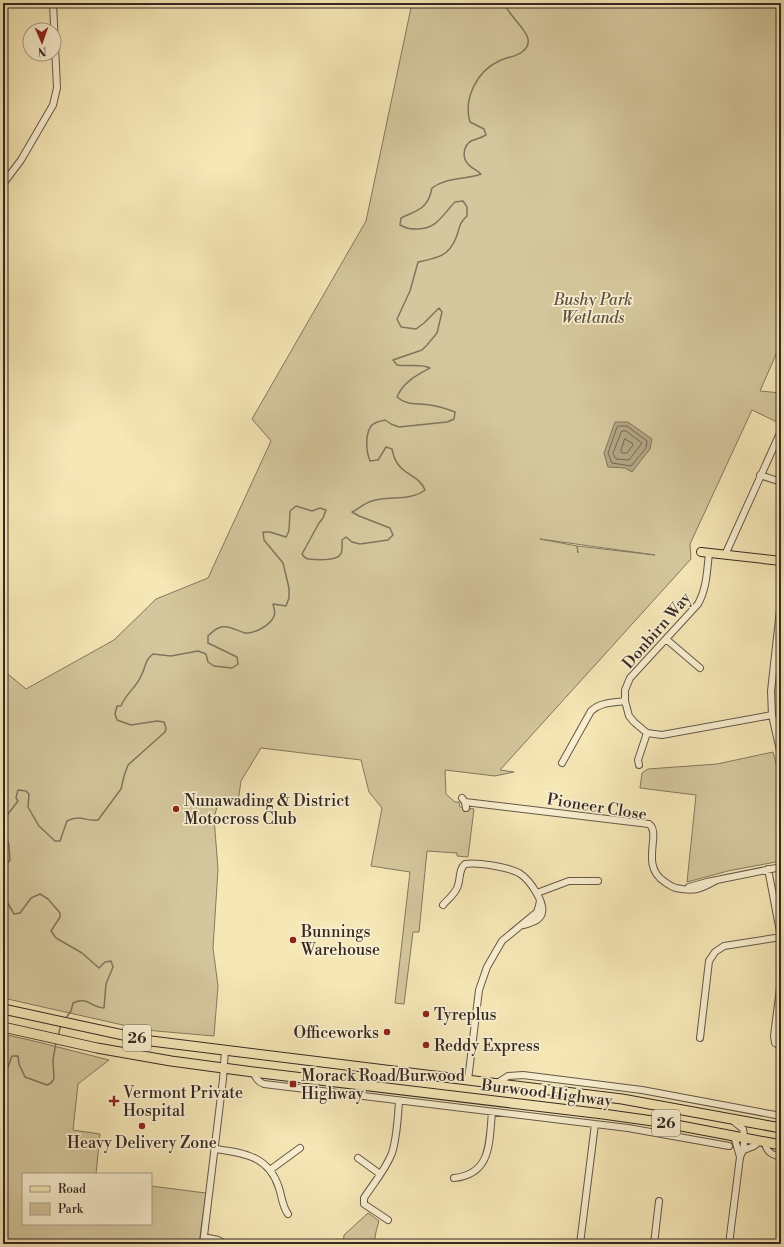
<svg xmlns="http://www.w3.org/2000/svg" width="784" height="1247" font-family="'Libre Bodoni',serif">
	<rect width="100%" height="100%" fill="#f6e7b6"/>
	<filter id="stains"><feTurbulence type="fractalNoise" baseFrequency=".005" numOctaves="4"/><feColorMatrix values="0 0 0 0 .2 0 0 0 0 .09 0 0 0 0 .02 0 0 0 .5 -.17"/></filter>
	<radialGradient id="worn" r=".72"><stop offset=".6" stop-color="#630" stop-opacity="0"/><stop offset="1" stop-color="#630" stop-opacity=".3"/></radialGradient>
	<path fill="#d5c79d" stroke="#847860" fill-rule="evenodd" d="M412 3H781V343L760 391 781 393V414L777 422 752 410 690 544 691 559 500 770 514 772 495 776 445 770 446 794 455 802H459L460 807 474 809 468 857 457 856V853L427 851 419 932H413L404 1004 395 1003 410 872 371 866 382 808 369 792 361 760 261 748 241 781 238 802 217 807 214 818 218 869 213 948 218 986 214 1036 145 1030 3 998V670L26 689 114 640 156 599 208 578 271 441 252 419 366 221ZM540 539 655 555 577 546 578 553 577 546Z
		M773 752 781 782V861L728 871 687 882 696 795 640 788 642 773 648 769 717 764Z
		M3 1034 38 1042 109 1060 78 1084 73 1130 100 1134 96 1174H23V1224H151V1186L206 1193 199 1244H3Z
		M368 1213 379 1221 376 1232 374 1244H343L344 1235Z"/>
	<path fill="#b4a684" stroke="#81745d" d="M615 422H628L652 439 650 449 632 472 625 468 608 467 604 453Z"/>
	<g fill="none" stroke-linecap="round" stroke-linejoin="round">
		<path stroke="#746754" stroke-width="1" d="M619 426H627L647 441 646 448 631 466 612 463 608 453 617 427Z
			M622 431H626L642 443 629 460 616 459 613 454Z
			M625 439 632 443 633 445 627 453H622L621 451Z"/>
		<path stroke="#81745d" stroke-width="1.5" d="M3 865H6L10 860 9 845 4 829 8 814 18 801 16 798 18 790 26 791 29 794 28 807 32 814 39 826 55 841H60L67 821C82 814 85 822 98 820L121 789 124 776 128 765 165 732 166 728 164 722 157 721 131 725 117 720 115 714 117 706H121C126 693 136 688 141 676 146 667 144 661 153 654L171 656 198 651 206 654 208 662 214 666 232 668 238 664 237 657 208 643V636C212 632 216 628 221 627 230 625 237 631 245 633 254 634 271 625 274 616 276 612 274 609 273 604L286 606 289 598V588L283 563 264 540 263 532H270L286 537 289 531 290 511 296 506 312 511 320 508 326 510 323 518 319 523 302 554C304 557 306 559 309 559 316 560 335 561 340 555 343 552 342 544 342 540L346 537 352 542 360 544 388 540 393 535 390 528 359 516 352 512C359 509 364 503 372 501 389 495 409 502 425 490 418 472 397 477 392 449L386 447 378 460 370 461C366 451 365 435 371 426 374 422 380 421 385 420L391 424 399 427 447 422 454 419 455 412C447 409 438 406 430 405 417 403 407 406 397 397 403 382 417 375 430 368 421 363 408 367 397 365L393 360 422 350 427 345 437 333 442 312 439 308 424 323 416 329 401 327 397 319 410 291 418 262C437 258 448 257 456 238 460 228 458 224 467 216V207L463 201 455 202C442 215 438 228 418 229 411 229 407 229 400 225L401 218C418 210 428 209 432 188 446 177 465 180 481 174 477 170 471 168 468 164 462 158 463 146 471 141 476 139 481 138 486 135L484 129 470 122C463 99 477 71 499 61 506 57 516 57 522 52 526 49 529 44 528 39 526 28 509 16 504 3
			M3 895 14 914 20 913 31 898 40 894 48 899 60 913V917L51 931 56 938 82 953 99 968 105 962 111 961 113 967 106 984 104 1008C90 1007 88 996 73 1003L71 1011 66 1018
			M58 1036 61 1025
			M3 1089 7 1070 12 1056H18L19 1064 25 1077 47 1085 51 1083 54 1079 53 1060 56 1042"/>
		<g stroke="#645848" stroke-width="8">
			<path id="minor" d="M3 184 21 160 53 105 57 88 53 3
				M760 475 781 482
				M709 553C707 570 707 588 698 604L630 678 625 690V701L629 716 634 722 647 733 662 735 772 715
				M725 555 781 431
				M781 601 771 691 772 715 781 755
				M666 639 700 668
				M562 763 591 711C601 702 612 703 625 701
				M639 765 638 760 647 733
				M462 798 465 802 466 808
				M465 802 649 824C662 833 639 866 665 882 669 885 672 887 676 888 695 892 701 889 717 880
				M768 869 781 937
				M689 887 707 882 781 867
				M537 893 569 881H598
				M443 905C448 899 454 895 457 888 461 880 458 870 465 864 477 862 508 867 519 873 529 879 549 906 540 917 537 922 529 923 524 925
				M781 980 774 1036 775 1043 781 1046
				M700 1038 709 961 715 952 724 946 781 937
				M253 1072C256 1078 258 1082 264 1084L628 1128 729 1146
				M468 1080 479 990 487 967 502 941 537 912 539 906 540 900
				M496 1084 508 1076 523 1075 642 1090 781 1116
				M734 1136 740 1157
				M765 1142C766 1152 772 1155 781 1157
				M216 1149C244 1153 269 1156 279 1188 282 1197 282 1206 288 1214
				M744 1150 754 1146 760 1141
				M358 1158 380 1174
				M270 1170 300 1148
				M454 1178C492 1174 489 1142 492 1112
				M388 1220 364 1204V1198C373 1184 386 1169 392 1153 397 1137 398 1118 399 1101
				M204 1237 218 1240 226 1244
				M203 1244 223 1079 225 1050
				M580 1244 595 1124
				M654 1244 659 1201
				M729 1244 740 1157C745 1148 745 1139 743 1129L732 1120"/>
		</g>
		<g stroke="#342823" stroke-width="10">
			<path id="major" d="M701 552 781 561"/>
		</g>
		<g stroke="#342823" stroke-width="11">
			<path id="highway" d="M3 1009 151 1041 622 1099 781 1128
				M3 1027 97 1048 171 1061 253 1072 603 1114 660 1122 781 1145"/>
		</g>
		<use href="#minor" stroke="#f9efd0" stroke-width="6"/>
		<use href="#major" stroke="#f6e7b6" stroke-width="8"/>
		<use href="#highway" stroke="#f6e7b6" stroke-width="9"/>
	</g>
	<g fill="#8f2418" stroke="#f9efd0" stroke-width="1.5">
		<circle cx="176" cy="809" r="4"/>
		<circle cx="293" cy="940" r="4"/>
		<circle cx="426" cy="1014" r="4"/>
		<circle cx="387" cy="1032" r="4"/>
		<circle cx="426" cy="1045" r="4"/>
		<rect x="289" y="1080" width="8" height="8" rx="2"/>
		<path d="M112 1095h4v4h4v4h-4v4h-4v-4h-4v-4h4z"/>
		<circle cx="142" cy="1126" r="4"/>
	</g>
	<g text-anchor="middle" stroke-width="3.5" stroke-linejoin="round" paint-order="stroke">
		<g fill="#f9efd0" stroke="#6f6457" stroke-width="1">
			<rect x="123" y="1025" width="28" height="26" rx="3"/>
			<rect x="652" y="1110" width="28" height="26" rx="3"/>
		</g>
		<g font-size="15" font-weight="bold" fill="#342823">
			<text x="137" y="1043">26</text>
			<text x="666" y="1128">26</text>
		</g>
		<g font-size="16" font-style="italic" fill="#5c5042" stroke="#f9efd0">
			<text x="593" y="305">Bushy Park<tspan x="593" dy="18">Wetlands</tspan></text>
		</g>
		<g font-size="16" fill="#342823" stroke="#f9efd0">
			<text transform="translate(656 630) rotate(-49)" y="6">Donbirn Way</text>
			<text transform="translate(597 806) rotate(9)" y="6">Pioneer Close</text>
			<text transform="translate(547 1092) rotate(7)" y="6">Burwood Highway</text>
		</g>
		<g font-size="16" fill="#342823" stroke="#f9efd0" text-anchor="start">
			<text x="184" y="806">Nunawading &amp; District<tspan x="184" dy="18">Motocross Club</tspan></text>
			<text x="301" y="937">Bunnings<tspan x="301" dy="18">Warehouse</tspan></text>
			<text x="434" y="1020">Tyreplus</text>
			<text x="379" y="1038" text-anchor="end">Officeworks</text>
			<text x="434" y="1051">Reddy Express</text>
			<text x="301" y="1081">Morack Road/Burwood<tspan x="301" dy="18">Highway</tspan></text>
			<text x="123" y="1098">Vermont Private<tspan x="123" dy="18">Hospital</tspan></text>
			<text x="142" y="1148" text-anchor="middle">Heavy Delivery Zone</text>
		</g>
	</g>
	<rect width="784" height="1247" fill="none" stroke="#f6e7b6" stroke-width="16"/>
	<rect x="4" y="4" width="776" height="1239" fill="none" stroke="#342823" stroke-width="2"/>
	<rect x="8" y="8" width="768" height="1231" fill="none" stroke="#342823"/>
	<rect x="22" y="1173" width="130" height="52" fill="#f9efd0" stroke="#aa9f8b"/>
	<rect x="30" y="1186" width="20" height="6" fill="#f6e7b6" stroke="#aa9f8b"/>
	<text x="58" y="1193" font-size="12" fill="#342823">Road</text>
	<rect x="30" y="1203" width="20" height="12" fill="#d5c79d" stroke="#aa9f8b"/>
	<text x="58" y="1213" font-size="12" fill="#342823">Park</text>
	<g transform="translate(42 42) rotate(178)"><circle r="19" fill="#f9efd0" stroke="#aa9f8b"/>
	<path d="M0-3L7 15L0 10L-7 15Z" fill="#8f2418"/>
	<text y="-6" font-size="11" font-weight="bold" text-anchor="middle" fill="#342823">N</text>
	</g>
	<rect width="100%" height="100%" filter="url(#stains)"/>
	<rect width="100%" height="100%" fill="url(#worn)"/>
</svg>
